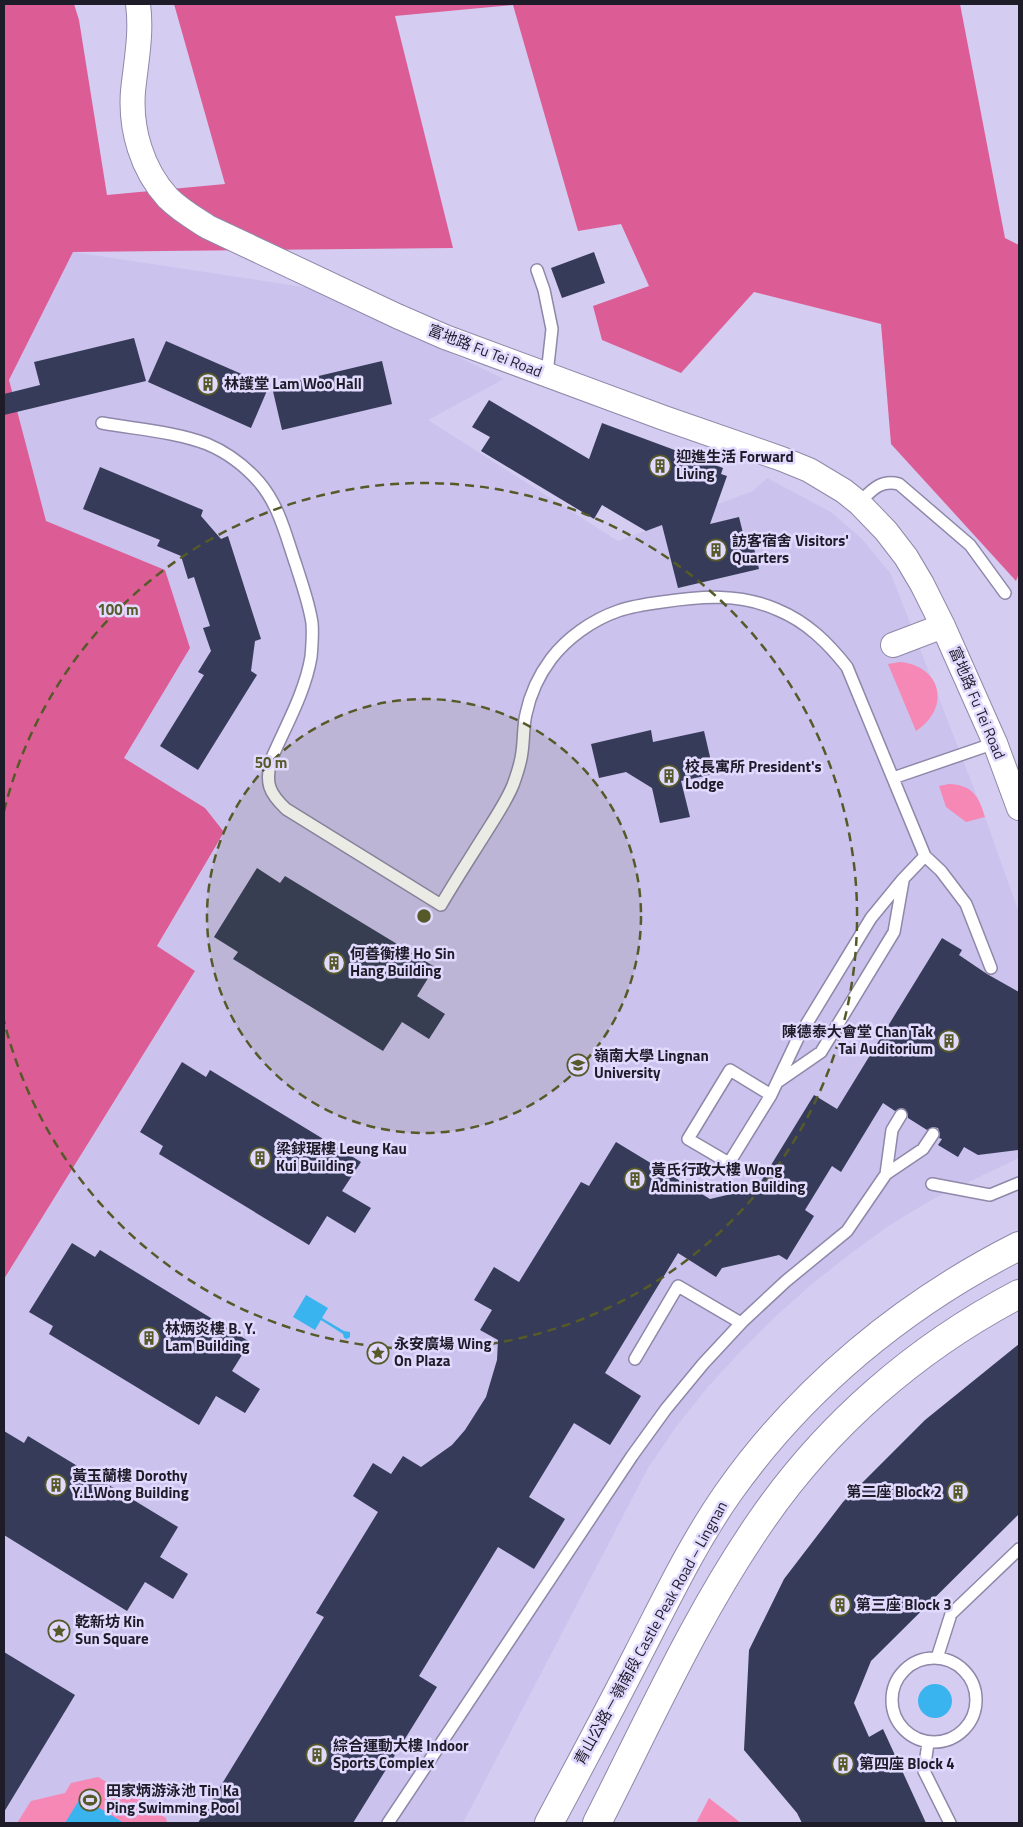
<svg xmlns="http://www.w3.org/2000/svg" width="1023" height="1827" font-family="'Titillium Web','Noto Sans TC',sans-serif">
	<rect width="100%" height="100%" fill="#d4cdf1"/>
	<path fill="#cbc2ed" d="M73 252 316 289 504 379 428 420 618 541 753 491 767 478 831 512 862 539 891 574 985 817 1019 913V1158L933 1199 890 1225 850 1254 812 1284 775 1317 740 1352 707 1388 676 1427 648 1468 463 1823H4V1279L195 972 157 947 224 832 4 740V390Z"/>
	<path fill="#f688b6" d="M900 662C942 666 951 708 916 731L888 664Z
		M949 784C972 785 979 796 985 817L966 822 946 807 939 786Z
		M98 1777 117 1788C132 1785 143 1791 147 1807L166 1818 167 1823H17L31 1801 65 1793 71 1783Z
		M709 1798 741 1823H696Z"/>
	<path fill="#dc5d96" d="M4 4H74L79 20 107 195 225 184 174 4H960L1005 238 1019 245V573L1016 581 891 444 881 324 754 292 681 373 602 340 593 306 649 286 621 224 578 231 513 5 395 16 453 248 73 252 9 380 46 521 165 570 190 648 124 758 205 808 224 832 157 946 195 971 4 1279Z"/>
	<path fill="#3ab4ef" d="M306 1295 328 1308 322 1318 344 1331 350 1332V1337L347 1339 344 1338 343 1334 321 1320 315 1330 293 1317Z
		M918 1701a17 17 0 1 1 34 0a17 17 0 1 1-34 0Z
		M81 1797 124 1823H65Z"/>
	<path fill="#353b58" d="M594 252 605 283 562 298 551 268Z
		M134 338 146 381 4 415V394L40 385 34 362Z
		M166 341 269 386 251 428 148 382Z
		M382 361 392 404 282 430 272 387Z
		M489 400 589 459 602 423 723 468 721 474 727 476 710 524 739 517 746 545 753 544 759 569 678 588 662 525 646 531 602 505 594 519 481 451 490 437 472 427Z
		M100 467 203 510 201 516 221 539 228 536 261 639 255 641 251 671 257 675 198 770 160 746 204 675 198 672 211 651 203 628 210 626 194 577 188 579 181 556 157 546 160 540 83 509Z
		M651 730 653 742 704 731 714 774 681 781 690 817 660 823 652 788 626 772 599 778 591 744Z
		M257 868 280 883 285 876 435 967 417 996 445 1014 429 1039 402 1022 383 1051 233 959 238 952 214 937Z
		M942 938 962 950 959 955 987 974 1019 992V1150L978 1155 964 1147 958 1157 938 1145 942 1139 939 1138 940 1134 938 1128 933 1127 927 1130 908 1118V1115L905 1109 901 1108 895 1111 883 1103 841 1172 832 1166 805 1210 814 1216 787 1260 779 1255 722 1268 716 1277 678 1253 605 1373 641 1396 610 1445 574 1423 529 1497 565 1519 534 1569 498 1547 419 1676 437 1687 353 1823H198L324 1617 316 1613 378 1512 353 1496 373 1463 391 1474 403 1456 421 1467 452 1445 465 1430 486 1397 497 1360 498 1340 480 1330 492 1310 474 1300 494 1267 519 1282 581 1182 589 1186 616 1142 710 1199 757 1188 814 1095 837 1109Z
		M182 1062 206 1077 210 1070 361 1162 342 1191 371 1208 355 1233 327 1216 309 1245 159 1154 163 1146 140 1132Z
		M72 1243 95 1257 100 1250 250 1342 232 1371 260 1389 245 1413 216 1396 199 1425 49 1334 53 1326 29 1312Z
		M1019 1344V1514L871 1661 854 1703 869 1737 883 1729 926 1823H802L797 1813 744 1750 749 1650 784 1579 843 1502 925 1420Z
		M4 1431 24 1443 28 1436 178 1527 160 1557 188 1574 173 1599 145 1582 127 1611 4 1535Z
		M4 1652 75 1695 4 1812Z"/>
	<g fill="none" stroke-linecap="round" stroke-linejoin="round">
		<g stroke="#8f88a9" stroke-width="14">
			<path id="service" d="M537 270 544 290 552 329 547 374
				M102 423C135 429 177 432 207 444 226 452 245 466 259 482 279 505 286 536 296 565 302 584 309 603 312 623 313 635 312 646 311 657 305 693 285 727 271 760 265 783 269 793 286 809L441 905C455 881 470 858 485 834 495 818 506 802 513 785 517 774 521 763 522 752 524 739 523 726 526 714 530 695 539 675 551 659 567 638 592 620 618 611 632 606 647 604 662 602 702 596 740 593 778 610 807 622 828 643 847 667L925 856 941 871 966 904 991 968
				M859 503C871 491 880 479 899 484L970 545 1005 593
				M893 778 995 743
				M779 1081 821 1052 894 932 903 881
				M771 1095 730 1070 688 1139 729 1163 771 1095 798 1038 871 918 903 879 925 856
				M886 1174 892 1130 901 1115
				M932 1184 990 1195 1019 1183
				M635 1359 678 1286 741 1323
				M892 1700a42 42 0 1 1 84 0a42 42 0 1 1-84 0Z
				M937 1658 951 1614 1019 1549
				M928 1743 924 1771 950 1823
				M388 1823 632 1456 666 1409 703 1364 743 1321 786 1281 847 1231 886 1174 923 1149 933 1134"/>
		</g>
		<g stroke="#8f88a9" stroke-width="26">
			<path id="minor" d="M138 4C142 33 136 62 133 91 130 129 142 170 168 198 180 210 194 218 208 227L397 316 445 337 664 418 782 459 809 470 844 491 859 503 886 531 906 557 922 584 943 626 995 743 1019 808
				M893 645 943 626"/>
		</g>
		<g stroke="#8f88a9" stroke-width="30">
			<path id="secondary" d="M549 1823C579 1767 609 1711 638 1654 666 1600 693 1543 728 1493 802 1388 904 1304 1019 1246
				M597 1823C649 1721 696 1615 761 1521 827 1425 916 1348 1019 1294"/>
		</g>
		<use href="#service" stroke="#fff" stroke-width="11"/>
		<use href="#minor" stroke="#fff" stroke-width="24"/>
		<use href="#secondary" stroke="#fff" stroke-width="28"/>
	</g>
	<circle cx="424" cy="916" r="217" fill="#555a28" fill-opacity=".12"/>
	<g fill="none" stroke="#555a28" stroke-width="2.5" stroke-dasharray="9 6">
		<circle cx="424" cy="916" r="217"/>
		<path d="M4 811A433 433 0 1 1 4 1021"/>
	</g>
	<defs>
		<g id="building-ring" transform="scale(1.125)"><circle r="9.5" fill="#e1dafe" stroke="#555a28" stroke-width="1.5"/><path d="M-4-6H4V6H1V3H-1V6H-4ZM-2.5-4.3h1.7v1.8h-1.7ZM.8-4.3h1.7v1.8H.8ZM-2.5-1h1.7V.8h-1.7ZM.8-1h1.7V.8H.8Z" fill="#555a28"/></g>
		<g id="university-ring" transform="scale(1.125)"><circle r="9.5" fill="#e1dafe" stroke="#555a28" stroke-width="1.5"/><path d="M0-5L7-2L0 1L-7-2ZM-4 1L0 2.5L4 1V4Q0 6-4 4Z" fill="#555a28"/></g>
		<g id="sight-ring" transform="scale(1.125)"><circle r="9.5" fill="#e1dafe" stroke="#555a28" stroke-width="1.5"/><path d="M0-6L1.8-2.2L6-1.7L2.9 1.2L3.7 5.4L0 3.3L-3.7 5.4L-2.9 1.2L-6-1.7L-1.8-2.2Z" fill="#555a28"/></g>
		<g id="stadium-ring" transform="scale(1.125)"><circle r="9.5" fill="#e1dafe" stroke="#555a28" stroke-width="1.5"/><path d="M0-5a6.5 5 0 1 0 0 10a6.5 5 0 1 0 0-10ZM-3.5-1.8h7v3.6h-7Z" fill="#555a28"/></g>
	</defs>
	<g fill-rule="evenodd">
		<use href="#building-ring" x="208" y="384"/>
		<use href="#building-ring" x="660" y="466"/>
		<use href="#building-ring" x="716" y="550"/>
		<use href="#building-ring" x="669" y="776"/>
		<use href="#building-ring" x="334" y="963"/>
		<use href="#building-ring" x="949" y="1041"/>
		<use href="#university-ring" x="578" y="1065"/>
		<use href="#building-ring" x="260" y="1158"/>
		<use href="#building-ring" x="635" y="1179"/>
		<use href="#building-ring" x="149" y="1338"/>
		<use href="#sight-ring" x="378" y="1353"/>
		<use href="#building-ring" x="56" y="1485"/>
		<use href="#building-ring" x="958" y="1492"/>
		<use href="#building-ring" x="840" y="1605"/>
		<use href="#sight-ring" x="59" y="1631"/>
		<use href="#building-ring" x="317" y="1755"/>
		<use href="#building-ring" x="843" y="1764"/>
		<use href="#stadium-ring" x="90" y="1800"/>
	</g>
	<g text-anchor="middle" stroke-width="5" stroke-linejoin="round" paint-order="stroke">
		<g font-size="15" fill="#1f1c29" stroke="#e1dafe">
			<text transform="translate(485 351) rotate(21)" y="5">富地路 Fu Tei Road</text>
			<text transform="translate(977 703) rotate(67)" y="5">富地路 Fu Tei Road</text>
			<text transform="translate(651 1633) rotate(-61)" y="5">青山公路－嶺南段 Castle Peak Road – Lingnan</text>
		</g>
		<g font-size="15" font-weight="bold" fill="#1f1c29" stroke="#e1dafe" text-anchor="start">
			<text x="224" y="389">林護堂 Lam Woo Hall</text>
			<text x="676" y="462">迎進生活 Forward<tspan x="676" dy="17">Living</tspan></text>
			<text x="732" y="546">訪客宿舍 Visitors'<tspan x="732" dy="17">Quarters</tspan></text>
			<text x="685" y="772">校長寓所 President's<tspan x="685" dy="17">Lodge</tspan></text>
			<text x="350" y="959">何善衡樓 Ho Sin<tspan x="350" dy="17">Hang Building</tspan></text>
			<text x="933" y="1037" text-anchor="end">陳德泰大會堂 Chan Tak<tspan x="933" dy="17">Tai Auditorium</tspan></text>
			<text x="594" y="1061">嶺南大學 Lingnan<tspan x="594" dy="17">University</tspan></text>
			<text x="276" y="1154">梁銶琚樓 Leung Kau<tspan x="276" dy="17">Kui Building</tspan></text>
			<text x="651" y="1175">黃氏行政大樓 Wong<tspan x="651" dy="17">Administration Building</tspan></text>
			<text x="165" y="1334">林炳炎樓 B. Y.<tspan x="165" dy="17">Lam Building</tspan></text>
			<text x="394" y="1349">永安廣場 Wing<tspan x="394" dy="17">On Plaza</tspan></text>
			<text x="72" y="1481">黃玉蘭樓 Dorothy<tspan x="72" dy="17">Y.L.Wong Building</tspan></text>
			<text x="942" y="1497" text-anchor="end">第二座 Block 2</text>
			<text x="856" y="1610">第三座 Block 3</text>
			<text x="75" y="1627">乾新坊 Kin<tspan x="75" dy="17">Sun Square</tspan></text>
			<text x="333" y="1751">綜合運動大樓 Indoor<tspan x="333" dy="17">Sports Complex</tspan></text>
			<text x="859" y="1769">第四座 Block 4</text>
			<text x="106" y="1796">田家炳游泳池 Tin Ka<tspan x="106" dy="17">Ping Swimming Pool</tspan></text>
		</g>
	</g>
	<circle cx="424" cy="916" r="8" fill="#555a28" stroke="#e1dafe" stroke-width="2.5"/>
	<g font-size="15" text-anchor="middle" font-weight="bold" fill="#555a28" stroke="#e1dafe" stroke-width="5" stroke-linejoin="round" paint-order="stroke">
		<text x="118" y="615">100 m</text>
		<text x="271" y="768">50 m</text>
	</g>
	<rect width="1023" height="1827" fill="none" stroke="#1f1c29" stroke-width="10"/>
</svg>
